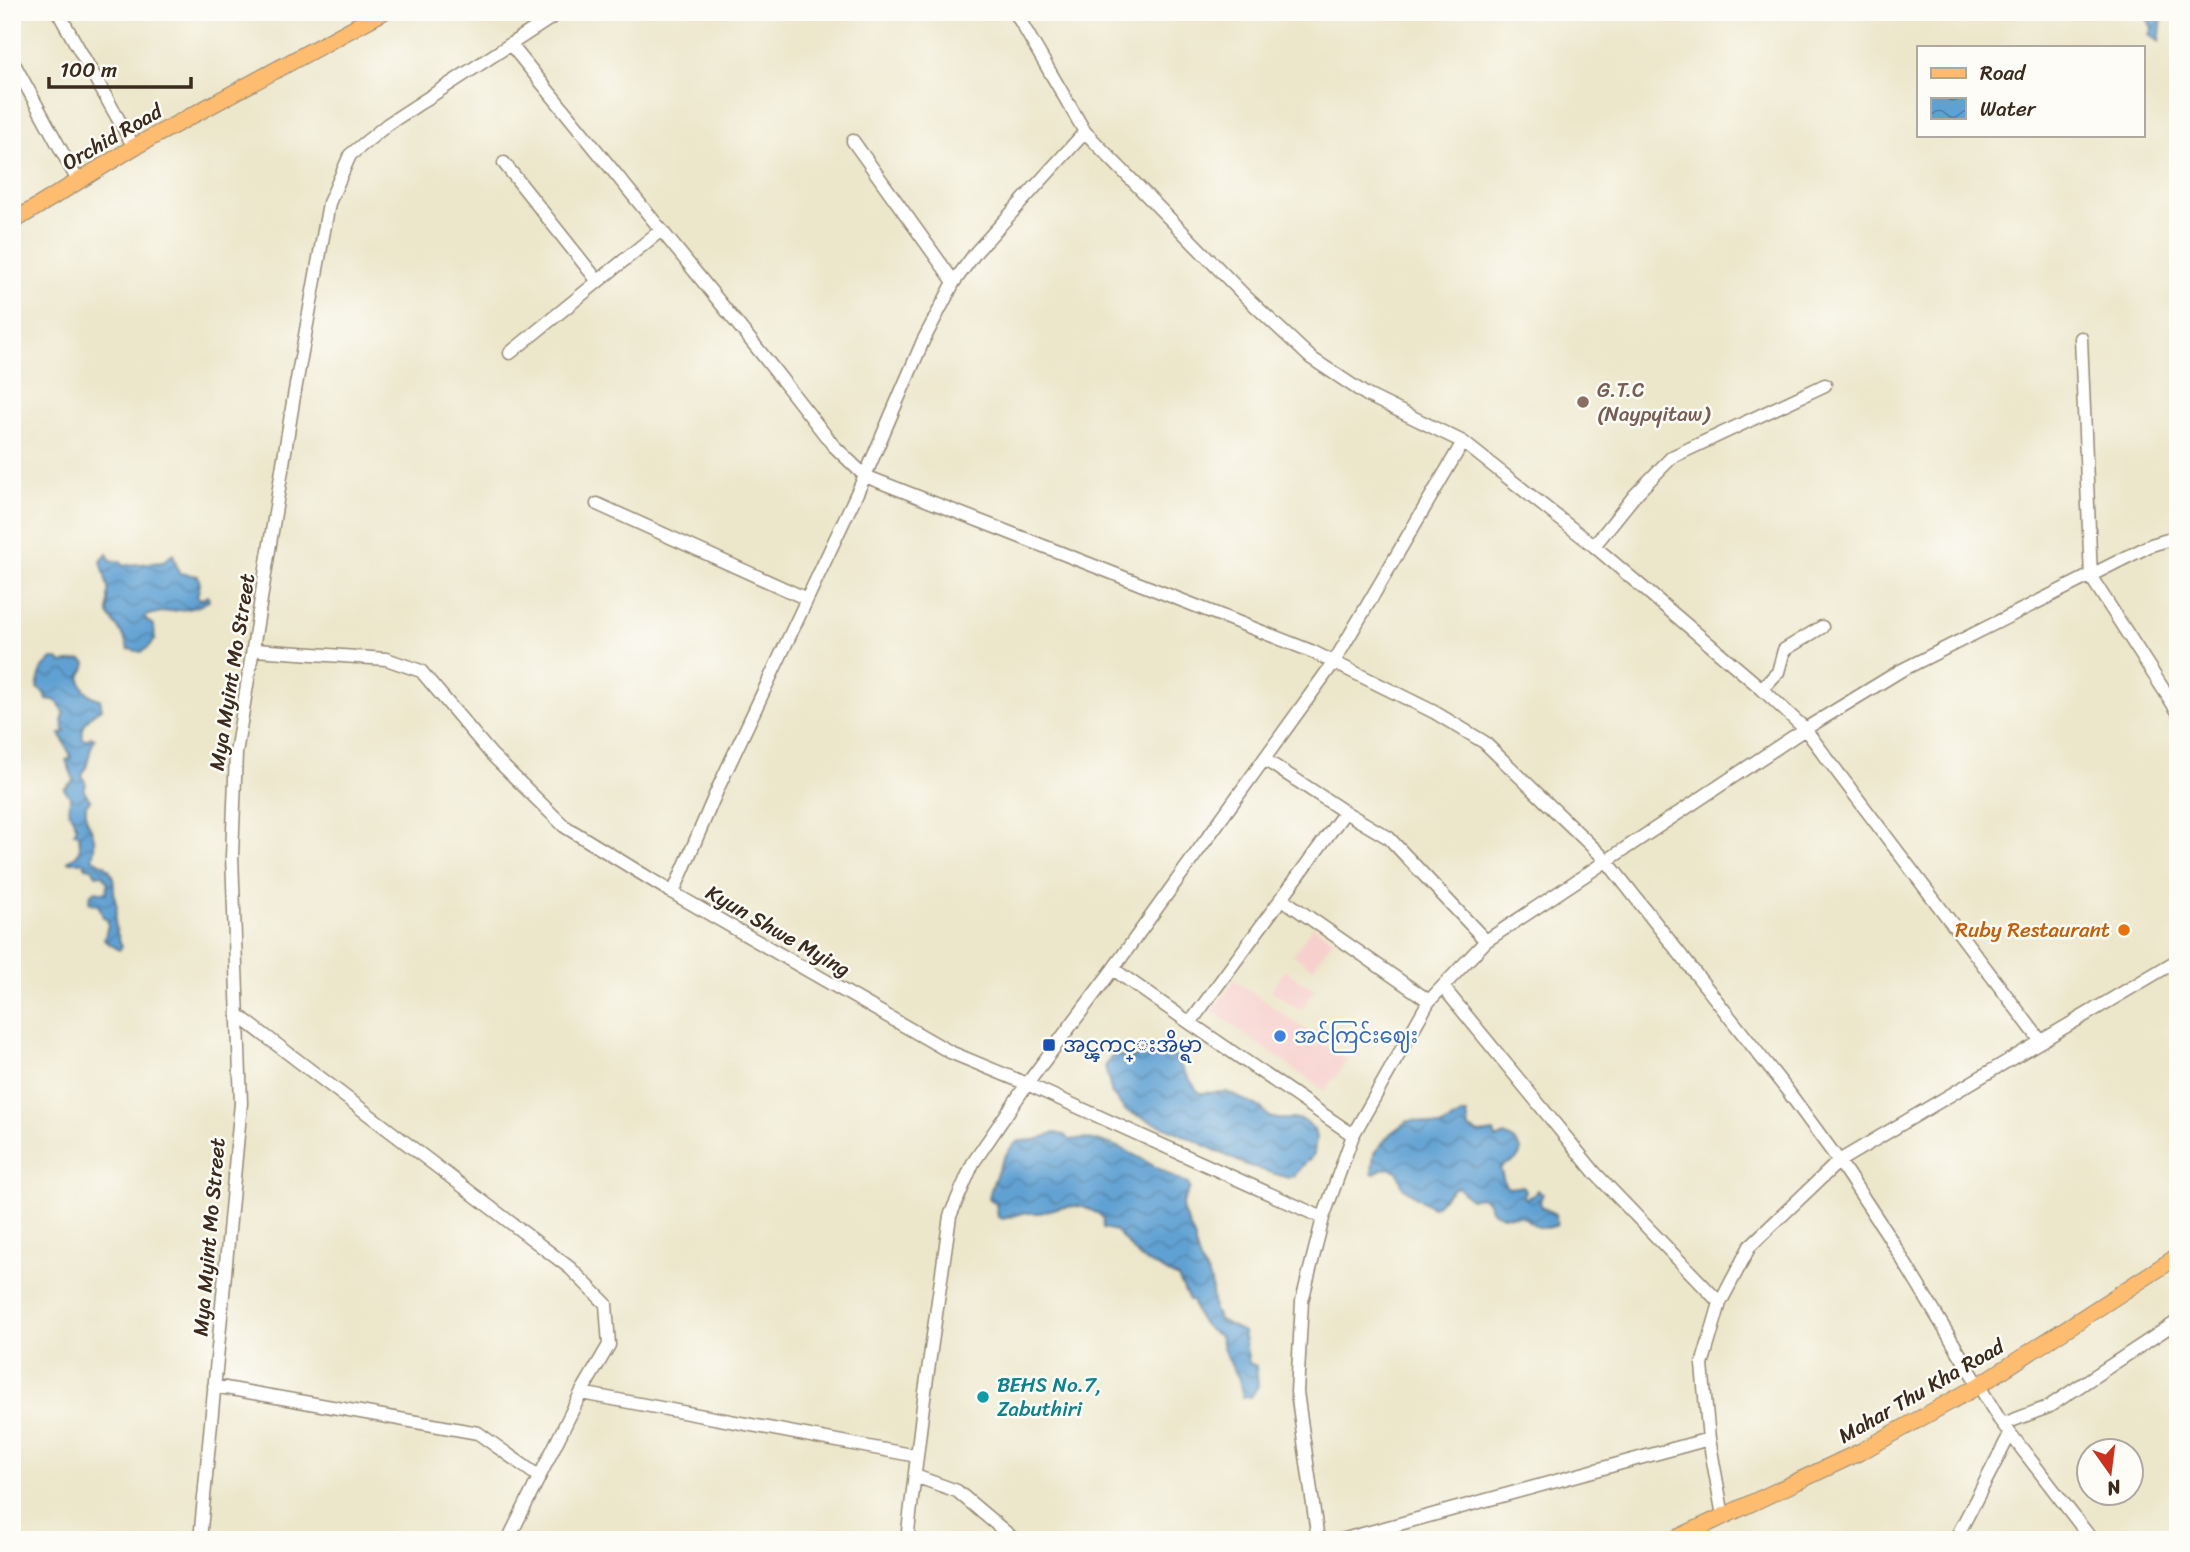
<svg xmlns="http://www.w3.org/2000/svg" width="2190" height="1552" font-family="Sriracha,'Noto Sans Myanmar',sans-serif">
	<defs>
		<pattern id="water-waves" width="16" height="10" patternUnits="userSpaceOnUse" patternTransform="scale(1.75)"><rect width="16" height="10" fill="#60a1d3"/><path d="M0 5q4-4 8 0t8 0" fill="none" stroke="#5083ab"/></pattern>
	</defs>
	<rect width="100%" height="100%" fill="#fdfcf7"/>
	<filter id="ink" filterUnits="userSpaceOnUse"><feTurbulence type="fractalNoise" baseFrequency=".0143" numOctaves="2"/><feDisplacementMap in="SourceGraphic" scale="14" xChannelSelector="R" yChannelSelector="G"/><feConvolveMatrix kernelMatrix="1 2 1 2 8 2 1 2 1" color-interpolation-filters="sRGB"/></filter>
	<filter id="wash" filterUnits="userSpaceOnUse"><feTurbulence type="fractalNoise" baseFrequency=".00686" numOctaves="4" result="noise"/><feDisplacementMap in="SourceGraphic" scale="28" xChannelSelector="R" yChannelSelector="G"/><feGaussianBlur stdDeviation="1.57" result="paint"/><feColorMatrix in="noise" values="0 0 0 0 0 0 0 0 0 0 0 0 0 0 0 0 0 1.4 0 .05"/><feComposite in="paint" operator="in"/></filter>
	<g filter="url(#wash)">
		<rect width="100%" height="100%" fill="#ece6ca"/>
		<path fill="#f7d0cd" d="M1313 926 1333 940 1313 968 1293 955Z
			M1285 970 1315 990 1301 1010 1271 990Z
			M1235 980 1347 1060 1325 1091 1212 1011Z"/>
		<path fill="url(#water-waves)" stroke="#4e6678" stroke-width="2" d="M2144 12H2163L2159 42 2149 35 2152 28Z
			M107 554 111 561H121L123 565H127L163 562 173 554 179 573 198 576 200 584 197 597 202 599 208 596 209 600C191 615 164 607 144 617L145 619 154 626 155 640 149 647 141 652 128 649 124 637 108 614V588L101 561Z
			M52 659H58L62 663 82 660 86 663C86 667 84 670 82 673 76 685 90 697 100 699L102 709C90 714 80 725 83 739L86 740 91 737 95 739C87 750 91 764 82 775L86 784 84 791 90 800 86 805V818C94 835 97 839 92 858 97 862 103 863 107 867 118 878 111 894 117 906 113 926 116 929 122 947L119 950 104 940 108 925 107 919 103 917 99 906 89 902 91 894 95 891 106 893 108 883 102 874 96 875 92 868 86 867 83 862H68V861L77 855 80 847 79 834 74 833 77 827 69 811 70 797 64 789 74 780 66 760 71 758 70 754 60 734 65 732 62 722 64 714C61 706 57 697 47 700L44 693 37 688 41 670Z
			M1157 1045 1172 1050 1179 1064 1199 1093 1227 1092 1261 1108 1269 1117 1278 1119H1299L1307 1122 1314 1130 1316 1138 1314 1154 1294 1176 1288 1178 1246 1165 1177 1132 1126 1111 1112 1094 1105 1067 1111 1057 1119 1055 1134 1058 1148 1047Z
			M1463 1114H1467L1469 1129 1479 1134 1494 1132 1496 1139 1505 1135 1514 1140 1521 1149C1520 1163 1509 1161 1500 1168L1505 1185 1509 1188 1523 1186 1525 1190 1523 1197 1526 1198 1534 1195 1537 1190 1543 1193 1540 1202 1542 1207 1555 1214 1557 1225C1539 1232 1535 1225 1522 1216 1515 1215 1504 1216 1498 1214 1482 1209 1496 1192 1470 1199L1458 1187 1454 1188 1433 1207C1428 1205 1406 1190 1403 1187 1401 1183 1400 1176 1397 1171 1388 1167 1381 1167 1375 1174L1372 1173 1374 1153 1391 1133 1406 1122 1414 1120 1435 1126H1442Z
			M1055 1133 1064 1135 1070 1140C1114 1133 1150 1168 1188 1184L1190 1188 1182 1205 1183 1212 1195 1239V1245L1201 1264 1208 1274 1211 1282 1214 1311 1220 1320 1243 1332 1249 1363 1256 1366 1258 1386 1251 1397 1243 1398 1239 1379 1225 1353 1220 1336C1206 1330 1196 1318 1193 1302L1189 1300 1178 1278 1140 1258 1116 1231 1103 1228V1218L1099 1214 1082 1206 1060 1207 1040 1213H1023L1003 1219 998 1217 996 1204 989 1198C992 1183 1004 1150 1017 1142 1023 1139 1032 1142 1039 1139 1046 1137 1048 1134 1055 1133Z"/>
	</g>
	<g filter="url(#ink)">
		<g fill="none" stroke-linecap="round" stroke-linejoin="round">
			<g stroke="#948874" stroke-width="15">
				<path id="minor" d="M58 12 134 147
					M1015 12 1085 132 1246 297 1311 358 1367 395 1463 442 1594 546 1762 689 1805 729 2040 1040
					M511 45 761 353 833 445 865 476 1311 651 1434 712 1484 742 1606 860 1787 1090 1839 1161 1886 1232 1999 1419 2092 1540
					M12 60 78 181
					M853 141 954 282
					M504 163 597 280
					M2081 338 2091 577 2178 712
					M510 353 660 231
					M597 504 807 599
					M1594 546 1635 495 1672 457 1825 385
					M255 650 386 659 421 671 491 754 564 826 673 893 950 1052 1027 1084 1323 1218
					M1762 689 1778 672 1784 650 1822 627
					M1264 759 1345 812 1389 838 1486 941
					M673 893 719 786 865 476 923 341 954 282 976 252 1085 132
					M1281 898 1429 1001
					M1113 969 1190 1023 1345 812
					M1443 987 1596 1174 1720 1303
					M238 1015 570 1268 606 1304 609 1345 581 1393 508 1540
					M1190 1023 1353 1135
					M214 1386 478 1433 538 1476
					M581 1393 917 1456
					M2003 1424 2048 1407 2178 1321
					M915 1476 957 1491 1015 1540
					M1723 1516 1709 1439 1702 1365 1720 1303 1750 1246 1839 1161 2178 960
					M200 1540 241 1103 232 856 236 753 294 396 329 203 350 155 388 124 560 12
					M907 1540 923 1406 950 1216 973 1163 1027 1084 1113 969 1334 662 1463 442
					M1318 1540 1297 1392 1302 1301 1323 1218 1353 1135 1429 1001 1486 941 1805 729 1900 671 2151 545 2178 537
					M1341 1540 1709 1439
					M1955 1540 2010 1434"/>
			</g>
			<g stroke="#948874" stroke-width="18">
				<path id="major" d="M12 222 134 147 383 12
					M1673 1540 1862 1451 1978 1386 2178 1256"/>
			</g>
			<use href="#minor" stroke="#fff" stroke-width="12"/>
			<use href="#major" stroke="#fdbc6f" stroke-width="16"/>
		</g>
	</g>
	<circle fill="#8d6e63" stroke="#fdfcf7" stroke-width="2.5" cx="1583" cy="402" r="7"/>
	<circle fill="#e8710a" stroke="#fdfcf7" stroke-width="2.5" cx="2124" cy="930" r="7"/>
	<circle fill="#3f7fe0" stroke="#fdfcf7" stroke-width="2.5" cx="1280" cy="1036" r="7"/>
	<rect fill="#1a4fb4" stroke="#fdfcf7" stroke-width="2.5" x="1042" y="1038" width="14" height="14" rx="3.5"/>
	<circle fill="#0f9aa8" stroke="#fdfcf7" stroke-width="2.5" cx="983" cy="1397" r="7"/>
	<g text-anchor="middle" stroke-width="5" stroke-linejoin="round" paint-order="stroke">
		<g font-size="21" fill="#3b2a1e" stroke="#fdfcf7">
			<text transform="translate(112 137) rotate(-30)" y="7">Orchid Road</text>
			<text transform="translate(232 672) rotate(-81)" y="7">Mya Myint Mo Street</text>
			<text transform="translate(778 931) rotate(30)" y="7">Kyun Shwe Mying</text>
			<text transform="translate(209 1237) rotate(-85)" y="7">Mya Myint Mo Street</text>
			<text transform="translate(1921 1391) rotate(-30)" y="7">Mahar Thu Kha Road</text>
		</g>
		<g font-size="21" fill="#785e54" stroke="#fdfcf7" text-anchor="start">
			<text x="1597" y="397">G.T.C<tspan x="1597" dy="24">(Naypyitaw)</tspan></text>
		</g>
		<g font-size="21" fill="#c56008" stroke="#fdfcf7" text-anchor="end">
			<text x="2110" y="937">Ruby Restaurant</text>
		</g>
		<g font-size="21" fill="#366cbe" stroke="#fdfcf7" text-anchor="start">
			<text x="1294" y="1043">အင်ကြင်းဈေး</text>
		</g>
		<g font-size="21" fill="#164399" stroke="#fdfcf7" text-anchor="start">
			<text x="1063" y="1052">အင္ၾကင္းအိမ္ရာ</text>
		</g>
		<g font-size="21" fill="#0d838f" stroke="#fdfcf7" text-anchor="start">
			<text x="997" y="1392">BEHS No.7,<tspan x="997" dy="24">Zabuthiri</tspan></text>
		</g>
	</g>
	<rect width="2190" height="1552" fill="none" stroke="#fdfcf7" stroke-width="42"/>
	<rect x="1917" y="46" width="228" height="91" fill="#fdfcf7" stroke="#afa8a0" stroke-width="2"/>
	<rect x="1931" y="68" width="35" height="10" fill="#fdbc6f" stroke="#afa8a0" stroke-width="2"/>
	<text x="1980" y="80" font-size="21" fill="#3b2a1e">Road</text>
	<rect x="1931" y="98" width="35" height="21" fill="url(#water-waves)" stroke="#afa8a0" stroke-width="2"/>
	<text x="1980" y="116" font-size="21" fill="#3b2a1e">Water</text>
	<g transform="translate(2110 1472) rotate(166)"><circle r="33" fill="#fdfcf7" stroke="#afa8a0" stroke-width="2"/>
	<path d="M0-5L12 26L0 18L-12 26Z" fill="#c8321e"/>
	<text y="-10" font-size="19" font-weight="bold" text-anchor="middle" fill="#3b2a1e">N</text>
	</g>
	<path d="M49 77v10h142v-10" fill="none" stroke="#3b2a1e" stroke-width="3.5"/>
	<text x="60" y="77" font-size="21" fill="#3b2a1e" stroke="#fdfcf7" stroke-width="5" paint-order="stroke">100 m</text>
</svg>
